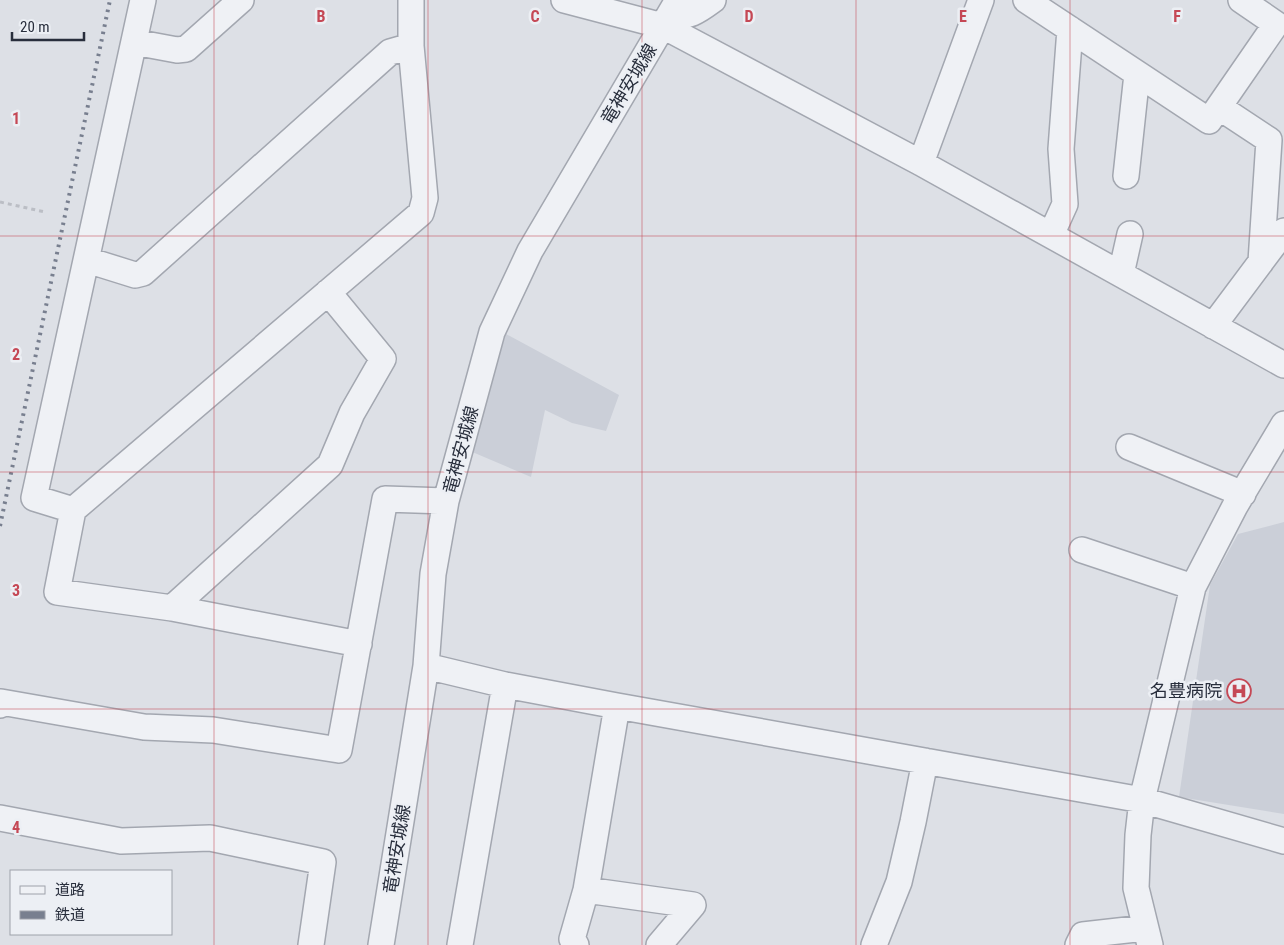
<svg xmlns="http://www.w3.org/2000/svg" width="1284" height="945" font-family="'Roboto Condensed','Noto Sans JP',sans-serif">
	<rect width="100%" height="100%" fill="#dde0e6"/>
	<path fill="#cbcfd8" d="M506 334 619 395 606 431 572 423 545 410 531 477 470 451Z
		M1284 522V814L1179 797 1210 585 1238 534Z"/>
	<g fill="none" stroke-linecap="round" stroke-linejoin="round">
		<g stroke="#a3a7b0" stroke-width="28">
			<path id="minor" d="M564 0 663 26 921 163 1284 365
				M1026 0 1209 121 1276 24 1241 0
				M670 15C689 18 698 11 713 0
				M134 42 177 50 186 49 241 0
				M1219 107 1269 140 1261 262
				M921 163 981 0
				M1126 176 1137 74
				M1051 235 1065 204 1061 149 1070 29
				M87 260 135 275 143 273 390 52 411 46
				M1121 274 1130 234
				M1213 326 1284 231
				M1129 447 1243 494
				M73 510 34 498 143 0
				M1082 550 1193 587
				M172 608 330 465 352 413 383 359 328 292
				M359 644 172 608 57 592 73 510 421 213 425 198 411 46V0
				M426 666 505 685 617 706 1142 800 1284 841
				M0 705 1 702 144 727 213 730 339 750 385 499 446 501
				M0 818 121 841 210 838 323 862 311 945
				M586 890 693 905 659 945
				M381 945 426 666 433 574 446 501 492 332 530 251 678 0
				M460 945 505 685
				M576 945 572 939 586 890 617 706
				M874 945 899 882 913 822 925 761
				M1078 945 1083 935 1145 928
				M1150 945 1136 888 1138 835 1142 800 1193 587 1235 506 1284 424"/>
		</g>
		<path stroke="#bbbec5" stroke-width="3" stroke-dasharray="4 4" stroke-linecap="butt" d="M0 202 45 212"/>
		<use href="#minor" stroke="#eff1f5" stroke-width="25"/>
		<path stroke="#787f8f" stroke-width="4" stroke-dasharray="2.5 5" stroke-linecap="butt" d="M0 526 110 0"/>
	</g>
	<path fill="none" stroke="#c54855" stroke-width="1" stroke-opacity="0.55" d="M214 0V945M428 0V945M642 0V945M856 0V945M1070 0V945M0 236H1284M0 472H1284M0 709H1284"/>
	<defs>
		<g id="hospital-ring" transform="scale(1.25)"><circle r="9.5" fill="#eceff4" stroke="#c54855" stroke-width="1.5"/><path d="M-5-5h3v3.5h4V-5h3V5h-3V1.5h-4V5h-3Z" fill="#c54855"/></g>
	</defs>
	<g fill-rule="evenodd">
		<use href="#hospital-ring" x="1239" y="691"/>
	</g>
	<g text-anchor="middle" stroke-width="5" stroke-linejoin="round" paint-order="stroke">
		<g font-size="18" fill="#282e3c" stroke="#eceff4">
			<text transform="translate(629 84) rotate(-59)" y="6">竜神安城線</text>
			<text transform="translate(461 450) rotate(-75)" y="6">竜神安城線</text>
			<text transform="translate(397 849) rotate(-81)" y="6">竜神安城線</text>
		</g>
		<g font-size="18" fill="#282e3c" stroke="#eceff4" text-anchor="end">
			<text x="1222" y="697">名豊病院</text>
		</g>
	</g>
	<g font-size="16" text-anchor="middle" font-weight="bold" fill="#c54855" stroke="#eceff4" stroke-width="5" stroke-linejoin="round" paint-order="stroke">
		<text x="321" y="22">B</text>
		<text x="535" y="22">C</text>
		<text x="749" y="22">D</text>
		<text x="963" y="22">E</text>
		<text x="1177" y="22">F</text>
		<text x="16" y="124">1</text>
		<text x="16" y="360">2</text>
		<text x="16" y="596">3</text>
		<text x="16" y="833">4</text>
	</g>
	<rect x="10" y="870" width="162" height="65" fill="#eceff4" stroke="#9ea2aa"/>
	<rect x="20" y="886" width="25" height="8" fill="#eff1f5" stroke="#9ea2aa"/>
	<text x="55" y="895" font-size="15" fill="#282e3c">道路</text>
	<rect x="20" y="911" width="25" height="8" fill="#787f8f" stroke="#9ea2aa"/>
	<text x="55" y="920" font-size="15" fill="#282e3c">鉄道</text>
	<path d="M12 32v8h72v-8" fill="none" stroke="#282e3c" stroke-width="2.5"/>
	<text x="20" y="32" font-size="15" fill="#282e3c" stroke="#eceff4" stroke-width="4" paint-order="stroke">20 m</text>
</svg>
